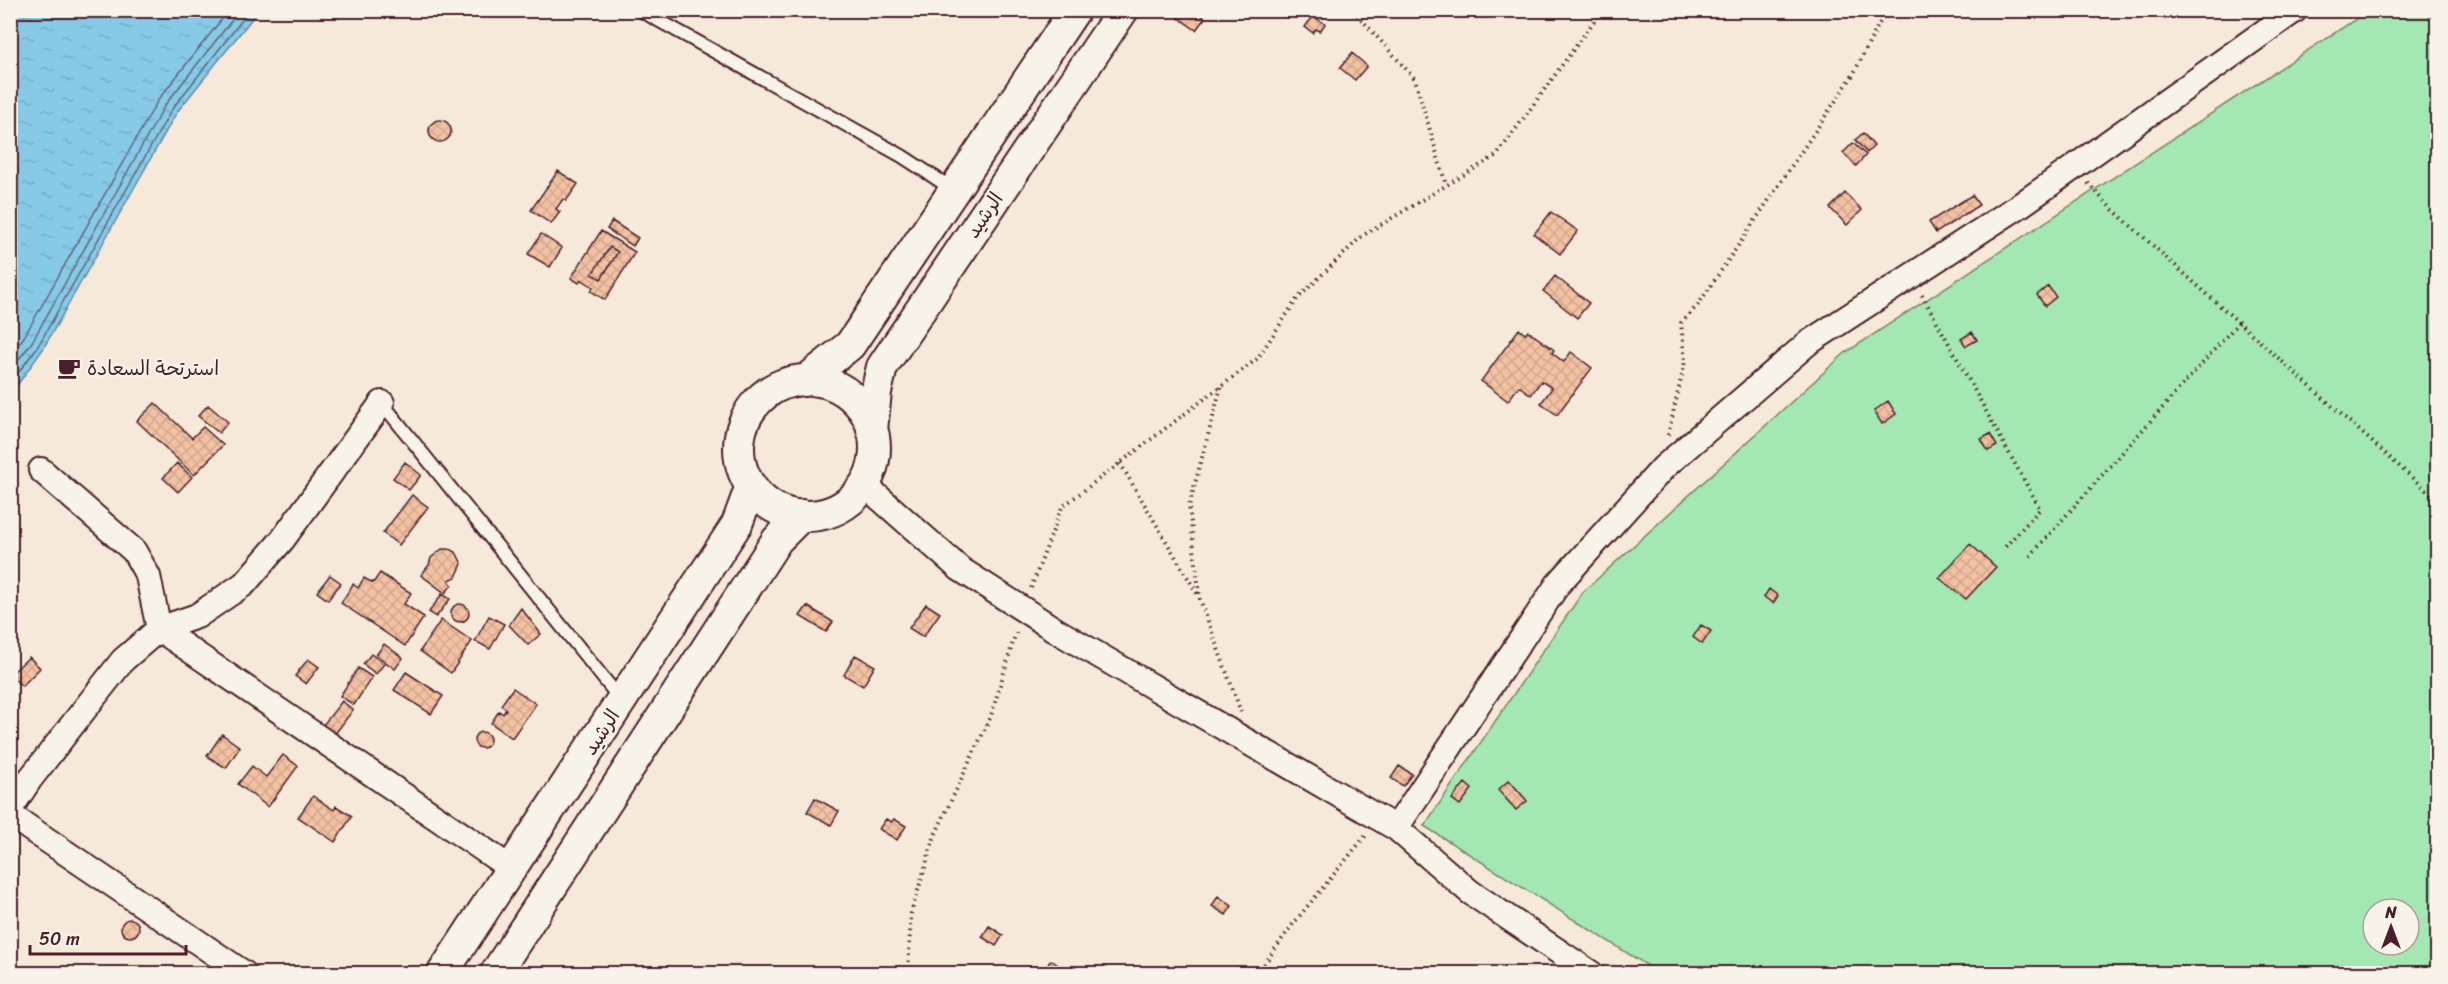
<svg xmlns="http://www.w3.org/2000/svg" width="2448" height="984" font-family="Sriracha,'Playpen Sans Arabic',sans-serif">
	<defs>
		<pattern id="water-ripples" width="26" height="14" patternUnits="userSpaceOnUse" patternTransform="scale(1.5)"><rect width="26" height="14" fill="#86cae7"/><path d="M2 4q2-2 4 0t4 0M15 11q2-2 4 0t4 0" fill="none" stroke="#75adc6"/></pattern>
		<pattern id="building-cross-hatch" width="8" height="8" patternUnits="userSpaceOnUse" patternTransform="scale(1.5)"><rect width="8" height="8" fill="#f3c2a3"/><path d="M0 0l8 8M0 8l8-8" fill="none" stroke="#d2a68c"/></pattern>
	</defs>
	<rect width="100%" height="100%" fill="#f6e9da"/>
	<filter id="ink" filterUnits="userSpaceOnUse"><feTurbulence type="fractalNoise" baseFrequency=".0167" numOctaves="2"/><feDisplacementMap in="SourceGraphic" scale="12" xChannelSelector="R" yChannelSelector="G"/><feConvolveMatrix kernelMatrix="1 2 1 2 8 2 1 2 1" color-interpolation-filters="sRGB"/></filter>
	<g filter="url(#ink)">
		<path fill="#a3e7b2" stroke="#76836e" stroke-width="1.5" fill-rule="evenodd" d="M2368 11H2437V973H1659L1424 826 1583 592 1845 353ZM2373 909H2409V945H2373Z"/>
		<path fill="url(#water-ripples)" stroke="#6e869c" stroke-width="1.5" d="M11 10 258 11 177 112 43 349 11 394Z"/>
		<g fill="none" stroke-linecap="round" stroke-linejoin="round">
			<path stroke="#626376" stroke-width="1.5" d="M10 356 24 337 158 100 229 10
				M10 371 32 342 165 105 240 10
				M10 384 38 346 172 109 250 10"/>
		</g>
		<path fill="url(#building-cross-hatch)" stroke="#4a1f2b" stroke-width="1.5" fill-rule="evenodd" d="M1167 10H1194L1205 18 1196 30Z
			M1313 16 1325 24 1320 31 1316 29 1313 33 1305 27Z
			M1352 53 1367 66 1355 80 1340 68Z
			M429 131a11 11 0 1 1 22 0a11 11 0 1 1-22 0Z
			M1863 133 1874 146 1867 153 1855 140Z
			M1853 143 1866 155 1856 166 1843 153Z
			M558 171 578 184 566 201 563 199 556 209 560 212 551 224 531 210Z
			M1845 193 1862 210 1847 225 1830 208Z
			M1972 195 1979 205 1936 233 1929 222Z
			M1551 212 1578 231 1560 254 1534 234Z
			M612 221 638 238 633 246 607 229Z
			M601 231 635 252 605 300 591 291 593 287 581 279 579 283 571 278ZM610 247 618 252 601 279 592 274Z
			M541 234 562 248 550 267 528 254Z
			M610 247 618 252 601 279 592 274Z
			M1555 276 1589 303 1577 318 1543 291Z
			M2048 286 2056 297 2045 306 2037 295Z
			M1519 329 1525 334 1528 331 1554 350 1552 353 1564 362 1571 352 1592 368 1557 415 1541 403 1552 388 1541 381 1531 395 1519 386 1508 401 1481 381Z
			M1972 332 1977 340 1966 346 1961 339Z
			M1888 401 1896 414 1882 424 1874 411Z
			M155 403 192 438 203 427 223 445 194 475 137 421Z
			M208 405 228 422 219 433 198 416Z
			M1990 434 1997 446 1988 451 1981 439Z
			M405 462 421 475 409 490 393 478Z
			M177 463 192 477 178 492 163 478Z
			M412 495 428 507 399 545 383 533Z
			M1970 544 1996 567 1966 599 1939 578Z
			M442 549H449L456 552 462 564 456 577 449 580 452 585 445 593 421 575 429 565 431 558Z
			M380 573 411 593 404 604 424 617 405 646 341 603 353 584 358 588 364 578 373 583Z
			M330 575 341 583 328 600 317 592Z
			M1769 589 1778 596 1773 603 1764 597Z
			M442 594 450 599 436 617 429 612Z
			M926 604 940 613 923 637 909 628Z
			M451 613a9 9 0 1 1 18 0a9 9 0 1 1-18 0Z
			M807 606 833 622 826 632 800 616Z
			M521 608 541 634 528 645 509 625Z
			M489 616 504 624 490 649 475 641Z
			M441 620 472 641 451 673 420 651Z
			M1701 625 1711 631 1702 644 1693 637Z
			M384 644 403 658 395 669 376 655Z
			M371 654 384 664 376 674 363 664Z
			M855 655 875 666 863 686 844 675Z
			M29 657 40 668 22 686 10 675Z
			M308 659 319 667 306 684 295 676Z
			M358 668 372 677 354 705 340 696Z
			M406 672 443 696 431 714 394 690Z
			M513 688 536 704 512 738 491 723 499 711 503 714 506 709 501 705Z
			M342 701 353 710 335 734 323 725Z
			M474 740a8 8 0 1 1 16 0a8 8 0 1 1-16 0Z
			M222 734 240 747 226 768 207 756Z
			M283 755 298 766 268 807 238 784 252 766 266 777Z
			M1399 766 1412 774 1403 786 1391 778Z
			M1509 780 1527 801 1516 810 1498 790Z
			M1465 783 1472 789 1460 805 1452 799Z
			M313 796 334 810 336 806 352 816 335 842 298 817Z
			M815 798 839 811 831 825 807 812Z
			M886 819 891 822 894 819 906 826 897 840 879 829Z
			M1218 896 1232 906 1226 915 1212 906Z
			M121 928a9 9 0 1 1 18 0a9 9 0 1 1-18 0Z
			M989 926 1003 935 996 946 982 937Z
			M1051 960 1071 974H1050L1044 970Z"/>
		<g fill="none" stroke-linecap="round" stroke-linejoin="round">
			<g stroke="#4a1f2b" stroke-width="16">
				<path id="service" d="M640 10 902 156 954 190
					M382 403 621 700"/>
			</g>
			<g stroke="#4a1f2b" stroke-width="28">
				<path id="minor" d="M41 470 134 551 148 576 159 629 512 869
					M866 486 960 569 1057 631 1396 828 1470 892 1592 974
					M10 809 30 779 123 660 159 629 197 616 244 584 283 539 382 403
					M10 815 245 974
					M1396 828 1558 584 1664 467 1808 343 2022 204 2295 10"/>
			</g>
			<g stroke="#4a1f2b" stroke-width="34">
				<path id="tertiary" d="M739 448a68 68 0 1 1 136 0a68 68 0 1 1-136 0Z
					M805 381 850 345 1075 10
					M872 430 876 392 882 367 1123 10
					M442 974 737 524 751 486
					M495 974 777 540 802 515"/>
			</g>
			<path stroke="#4a1f2b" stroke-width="4" stroke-dasharray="1.5 4.5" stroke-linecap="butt" d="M1353 10 1415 79 1446 185
				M2088 183 2111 208 2438 501
				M1922 295 2040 509 2004 548
				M1221 387 1189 506 1200 599 1241 712
				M1668 435 1685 362 1681 323 1698 305 1853 75 1886 10
				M1120 463 1198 595
				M2030 556 2239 322
				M1031 588 1062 507 1257 359 1297 299 1362 236 1497 155 1602 10
				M908 974 911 913 935 835 991 716 1017 629
				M1257 974 1293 924 1367 834"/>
			<use href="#service" stroke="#f7f3e8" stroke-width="12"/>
			<use href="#minor" stroke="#f7f3e8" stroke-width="24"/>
			<use href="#tertiary" stroke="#f7f3e8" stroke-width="30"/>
		</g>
	</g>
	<defs>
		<g id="cafe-bare" transform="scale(1.8)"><path d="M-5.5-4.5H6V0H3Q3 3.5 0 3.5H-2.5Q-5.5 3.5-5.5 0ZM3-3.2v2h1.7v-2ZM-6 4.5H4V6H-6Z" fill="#4a1f2b" stroke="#f7f3e8" stroke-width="2.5" paint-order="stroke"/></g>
	</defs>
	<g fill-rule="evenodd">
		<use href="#cafe-bare" x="69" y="368"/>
	</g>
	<g text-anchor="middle" stroke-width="4.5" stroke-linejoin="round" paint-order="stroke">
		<g font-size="20" fill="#4a1f2b" stroke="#f7f3e8">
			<text transform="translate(984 215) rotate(-56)" y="7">الرشيد</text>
			<text transform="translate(601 732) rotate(-57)" y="7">الرشيد</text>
		</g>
		<g font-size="20" fill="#4a1f2b" stroke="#f7f3e8" text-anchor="start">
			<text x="87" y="375">استرتحة السعادة</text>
		</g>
	</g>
	<rect width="2448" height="984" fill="none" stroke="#f7f3e8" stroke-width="36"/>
	<rect x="18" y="18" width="2412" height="948" fill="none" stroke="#4a1f2b" stroke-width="2" filter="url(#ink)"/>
	<g transform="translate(2391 927)"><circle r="28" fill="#f7f3e8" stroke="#b29e9c" stroke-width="1.5"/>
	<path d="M0-4.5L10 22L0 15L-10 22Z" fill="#4a1f2b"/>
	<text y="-9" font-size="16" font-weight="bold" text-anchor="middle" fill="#4a1f2b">N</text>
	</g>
	<path d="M30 945v9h156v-9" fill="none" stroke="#4a1f2b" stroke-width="3"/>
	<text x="39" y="945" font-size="18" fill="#4a1f2b" stroke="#f7f3e8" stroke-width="4.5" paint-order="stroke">50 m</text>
</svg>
